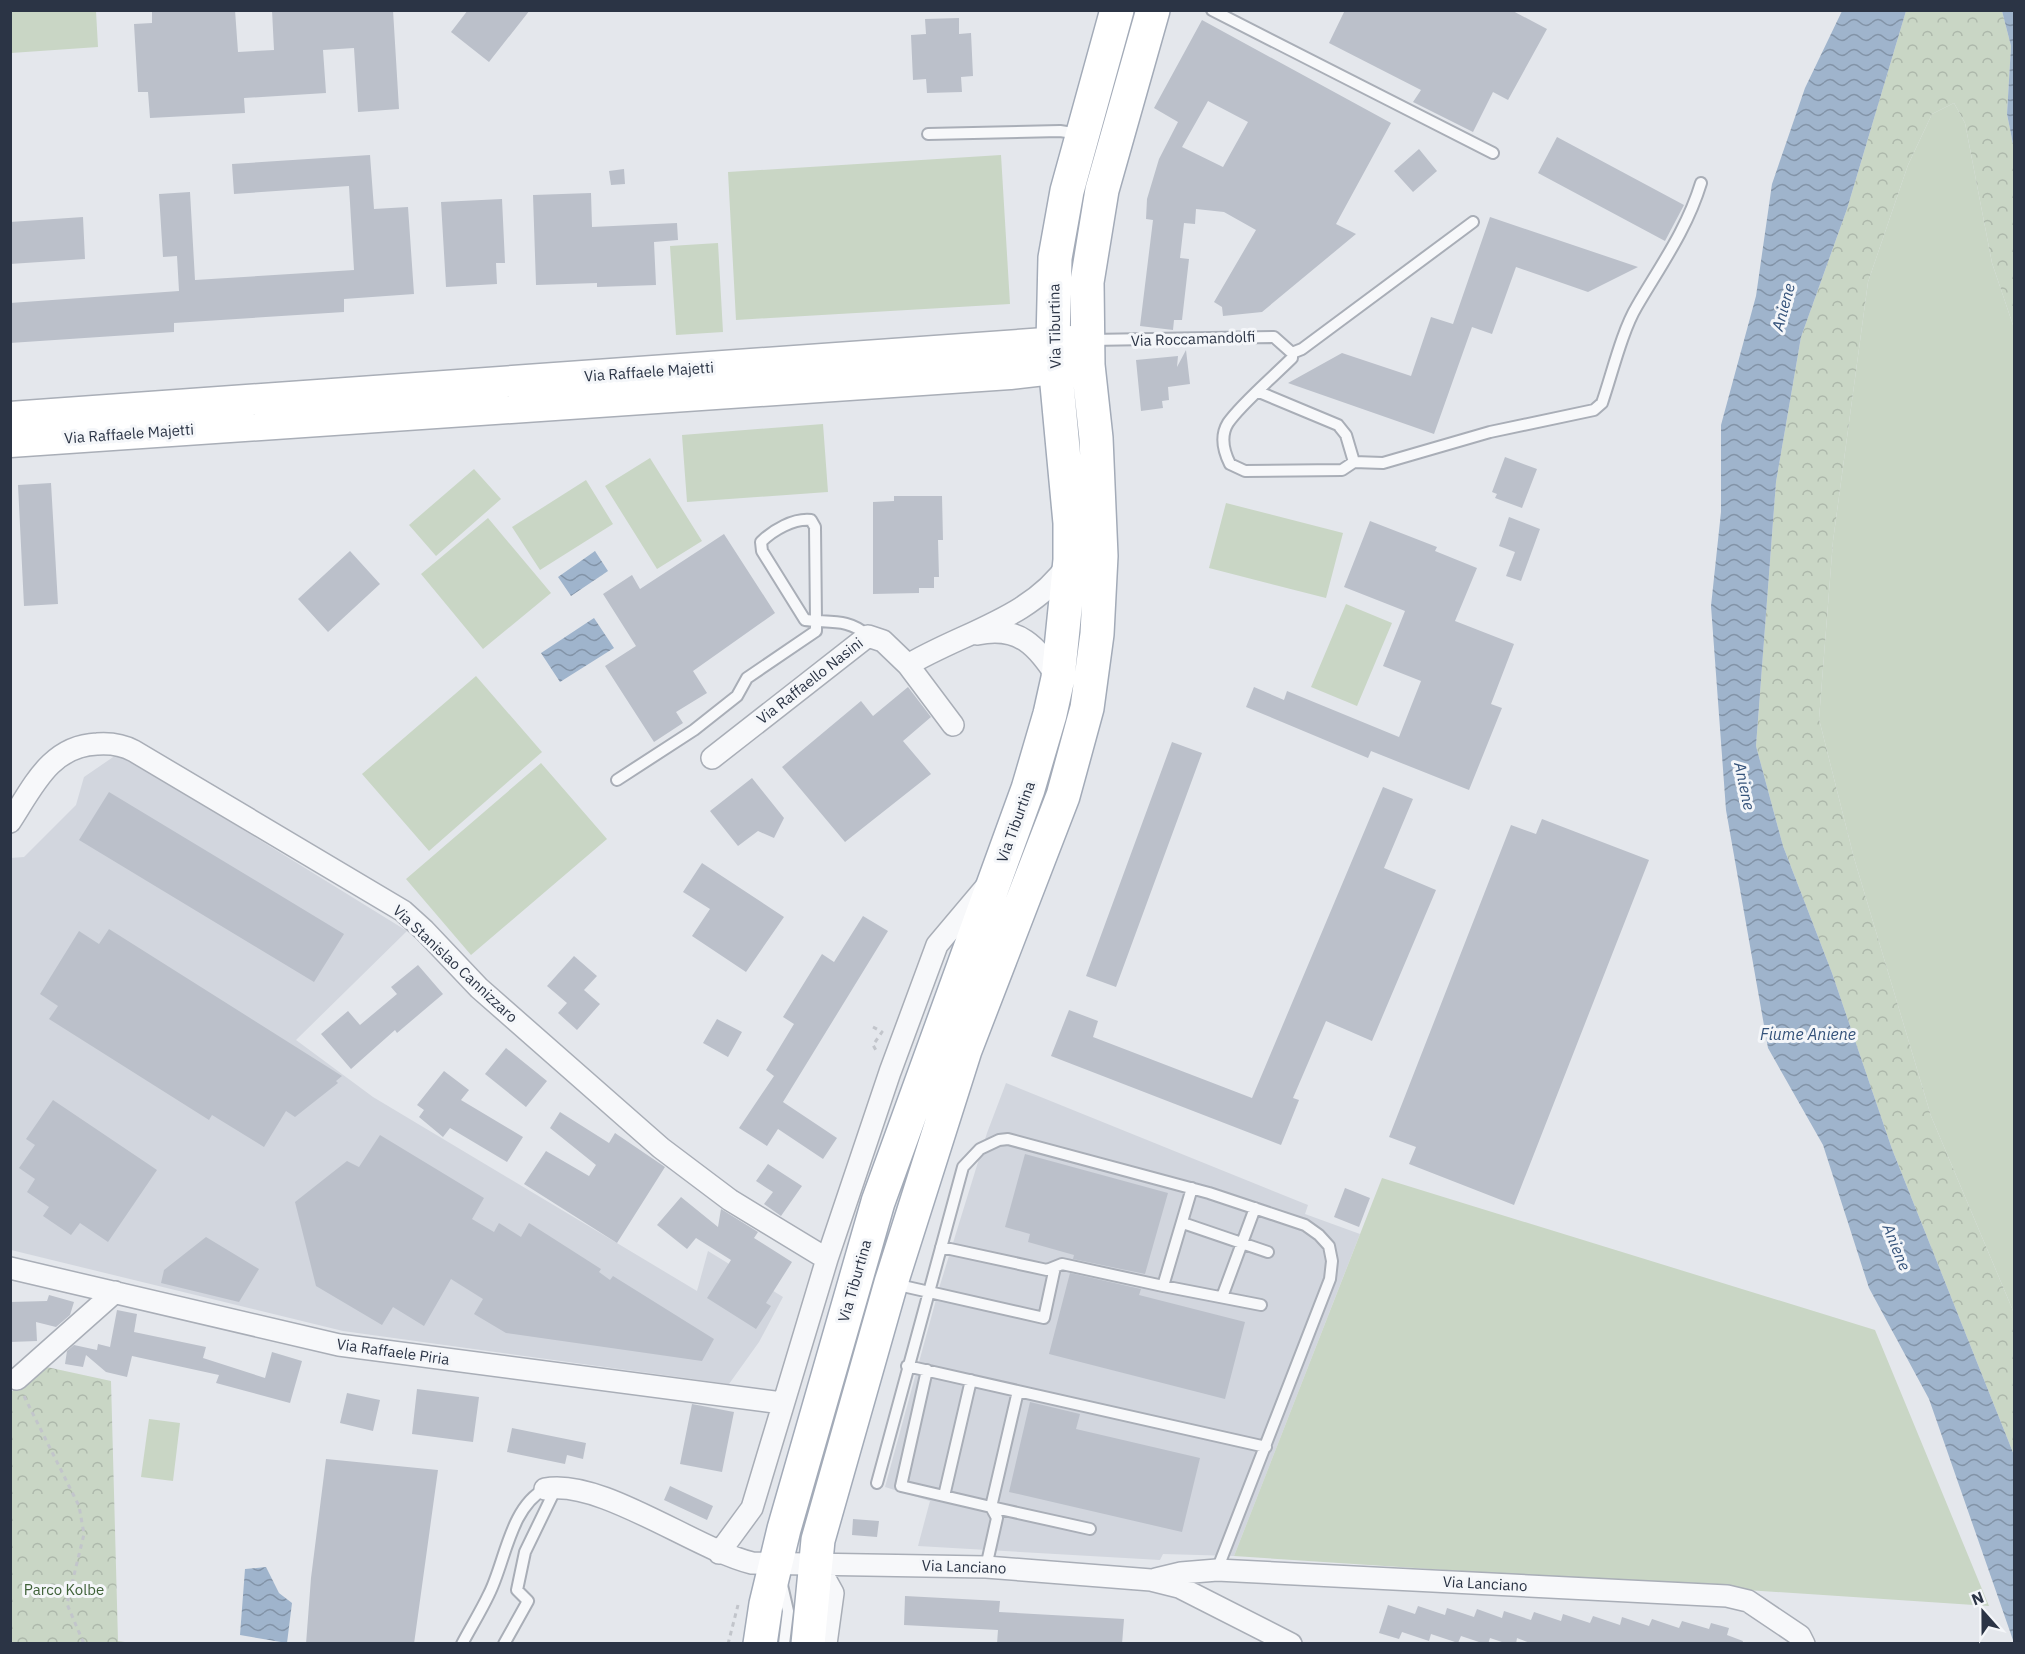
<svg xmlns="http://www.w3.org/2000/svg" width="2025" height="1654" font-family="'IBM Plex Sans',sans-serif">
	<defs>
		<pattern id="forest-crowns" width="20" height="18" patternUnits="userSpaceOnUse" patternTransform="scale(1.5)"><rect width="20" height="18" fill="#c9d6c5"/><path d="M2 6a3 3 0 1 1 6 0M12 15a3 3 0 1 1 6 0" fill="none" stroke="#adb8ab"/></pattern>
		<pattern id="water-waves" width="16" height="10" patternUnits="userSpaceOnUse" patternTransform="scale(1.5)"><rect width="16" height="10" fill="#9fb4cc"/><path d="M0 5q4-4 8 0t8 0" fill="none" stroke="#8293a7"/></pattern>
	</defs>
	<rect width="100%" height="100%" fill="#e4e7ec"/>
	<path fill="#d2d6de" d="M119 753 407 931 296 1040 373 1097 697 1291 708 1251 783 1297 759 1342 729 1384 343 1331 11 1250 10 858 24 857 76 805 84 777Z
		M1006 1083 1308 1205 1305 1214 1360 1234 1234 1556 1163 1554 1160 1560 918 1546 930 1501 885 1487 940 1285 987 1133Z"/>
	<path fill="#c9d6c5" d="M11 10 96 11 98 47 11 53Z
		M1954 103 1965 123 1992 263 2014 328V1313L1931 1116 1854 858 1819 719 1833 541 1868 282 1908 165 1932 114Z
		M1001 155 1010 304 736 320 728 172Z
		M718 243 723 332 676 335 670 246Z
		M823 424 828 492 687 502 682 435Z
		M650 458 702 541 657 569 605 486Z
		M474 469 501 499 436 556 409 525Z
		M586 480 613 524 540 570 512 527Z
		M1226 503 1343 533 1326 598 1209 568Z
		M488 518 551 593 483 649 421 574Z
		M1346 604 1392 623 1357 706 1311 687Z
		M476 676 542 752 429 851 362 774Z
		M541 763 607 839 471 955 406 879Z
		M1382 1178 1875 1330 1989 1606 1234 1556Z
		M149 1419 180 1423 173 1481 141 1477Z"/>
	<path fill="url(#forest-crowns)" d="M1906 11H2002L2011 46 2007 114 2014 149V328L1992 263 1965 123 1954 103 1932 114 1908 165 1868 282 1833 541 1819 719 1854 858 1931 1116 2014 1313V1455L1892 1149 1832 973 1783 846 1756 746 1776 482 1801 337 1847 209Z
		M42 1366 111 1381 118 1641 132 1643H11L10 1393Z"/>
	<path fill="url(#water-waves)" d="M1842 11H1906L1847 209 1801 337 1776 482 1756 746 1783 846 1832 973 1892 1149 2014 1455V1643L1929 1399 1869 1288 1823 1145 1768 1048 1726 810 1711 606 1721 512V425L1756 296 1772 184 1805 88Z
		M2002 11H2014V149L2007 114 2011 46Z
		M595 551 608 571 571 596 558 577Z
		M594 618 614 648 560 682 541 653Z
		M266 1567 279 1593 292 1603 287 1643 240 1635 245 1569Z"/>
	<path fill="#bbc0ca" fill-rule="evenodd" d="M152 10H235L238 52 274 50 272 10H393L399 109 358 112 354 48 323 50 326 93 244 98 245 113 150 118 148 92H138L134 24 152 23Z
		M468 10H530L489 62 451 32Z
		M1345 10H1511L1547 29 1508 100 1493 92 1473 132 1413 102 1421 90 1329 43Z
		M959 18V34L971 33 973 76 961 77 962 92 927 93 926 79 913 80 911 35 926 34 925 19Z
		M1202 20 1391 123 1336 224 1356 234 1262 312 1223 316 1222 307 1214 302 1256 230 1224 212 1196 209 1195 224 1184 223 1180 258 1189 259 1182 320H1174L1173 330 1140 326 1153 220 1146 219 1147 199 1159 159 1178 122 1154 108ZM1208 101 1248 122 1223 167 1182 147Z
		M1557 137 1684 205 1665 241 1538 173Z
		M1419 149 1437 171 1413 192 1394 171Z
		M370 155 374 209 408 207 414 294 344 299V312L174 323V332L10 343V303L179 291 177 256 163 257 159 194 190 192 195 280 354 270 349 186 234 194 232 164Z
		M624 169 625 184 611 185 609 171Z
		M591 193 592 227 677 223 678 240 654 242 656 285 597 287V283L536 285 533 195Z
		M502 199 505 263H496L497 284 446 287 441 202Z
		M83 217 85 259 10 264V222Z
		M1490 217 1638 267 1588 292 1516 267 1492 334 1472 327 1434 434 1288 383 1342 353 1411 376 1431 317 1453 324Z
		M1186 350 1190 384 1168 387 1169 400 1162 401 1163 408 1141 411 1136 360 1178 356 1177 367Z
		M1505 457 1537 469 1522 508 1495 498 1497 494 1492 492Z
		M51 483 58 604 24 606 18 485Z
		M894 496H942L943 540H938L939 577H934V588H919V593L873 594V502L894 501Z
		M1509 517 1540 529 1521 581 1506 576 1515 552 1499 546Z
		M1370 521 1437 547 1435 551 1477 568 1455 621 1514 644 1491 704 1502 708 1469 790 1371 751 1368 758 1246 707 1254 687 1284 700 1287 691 1399 737 1421 681 1383 666 1405 611 1344 587Z
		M724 534 775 613 693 671 707 693 676 712 683 723 654 742 605 666 636 646 603 594 632 575 640 589Z
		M350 551 380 584 328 632 298 599Z
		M908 687 931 717 903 741 931 774 845 842 782 767 861 701 873 716Z
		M1172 742 1202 753 1116 987 1086 976Z
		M752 778 784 818 774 838 758 831 738 846 710 811Z
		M1383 787 1413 799 1384 868 1436 890 1372 1041 1326 1021 1293 1098 1299 1100 1281 1145 1051 1056 1069 1010 1098 1021 1093 1037 1252 1098Z
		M109 792 344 934 314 982 79 840Z
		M1542 819 1649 860 1514 1205 1409 1164 1416 1147 1389 1137 1511 825 1536 834Z
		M702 863 784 917 746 972 692 936 710 909 683 892Z
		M863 916 888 931 783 1102 837 1138 823 1159 778 1129 767 1146 739 1128 774 1076 766 1070 794 1024 783 1017 822 954 834 962Z
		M109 929 342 1076 336 1081 338 1083 295 1117 286 1111 264 1147 212 1115 209 1120 49 1019 58 1006 40 994 79 931 99 944Z
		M574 956 597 976 584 990 600 1004 577 1030 558 1013 567 1003 547 986Z
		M418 965 443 994 397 1033 395 1030 351 1069 321 1034 348 1011 360 1025 397 994 391 987Z
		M717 1019 742 1032 728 1057 703 1043Z
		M506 1048 547 1081 526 1107 485 1074Z
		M444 1071 469 1090 461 1100 523 1137 507 1162 450 1128 443 1137 419 1117 424 1110 417 1105Z
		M53 1100 157 1170 108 1242 80 1223 71 1235 43 1216 49 1207 27 1192 35 1179 19 1168 35 1145 26 1139Z
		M560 1112 609 1143 615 1133 665 1167 617 1243 524 1184 546 1151 589 1176 596 1165 550 1128Z
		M380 1135 484 1198 472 1219 494 1232 499 1223 521 1237 529 1223 601 1269 599 1272 610 1280 613 1276 714 1339 702 1361 506 1333 474 1314 483 1299 451 1279 424 1326 393 1307 382 1325 316 1286 295 1202 347 1161 359 1167Z
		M1025 1154 1168 1193 1145 1274 1073 1259 1074 1255 1028 1242 1030 1234 1005 1227Z
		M768 1164 802 1186 781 1216 764 1204 773 1192 756 1181Z
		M1345 1188 1370 1198 1359 1227 1334 1217Z
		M681 1197 718 1227 721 1209 758 1232 754 1238 792 1262 766 1303 771 1306 756 1329 707 1298 731 1260 696 1238 687 1249 657 1225Z
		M206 1237 259 1269 239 1302 161 1283 164 1270Z
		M1070 1273 1141 1289 1139 1295 1245 1322 1225 1399 1049 1354Z
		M49 1295 74 1302 70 1315 56 1327 36 1322 37 1341 10 1342V1302L47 1301Z
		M117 1310 137 1314 134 1332 206 1347 203 1358 265 1378 272 1352 302 1361 290 1403 216 1383 219 1375 132 1356 127 1377 106 1372 86 1355 83 1367 65 1364 67 1351 74 1345 97 1350 98 1344 110 1347Z
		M417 1389 479 1397 473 1442 412 1434Z
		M347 1393 380 1400 373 1431 340 1423Z
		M1030 1402 1080 1414 1076 1429 1200 1458 1182 1532 1009 1492Z
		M692 1404 734 1412 722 1472 680 1464Z
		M512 1428 586 1443 583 1459 567 1455 565 1464 507 1452Z
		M326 1459 438 1470 414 1644H306L311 1578Z
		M670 1486 713 1506 707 1520 664 1500Z
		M853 1519 879 1521 877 1537 852 1535Z
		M905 1596 1000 1601 999 1612 1124 1619 1122 1644H997L998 1630 904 1625Z
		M1388 1605 1415 1614 1418 1606 1445 1615 1447 1608 1474 1617 1477 1609 1502 1618 1504 1611 1531 1620 1534 1612 1561 1621 1563 1614 1590 1623 1593 1616 1620 1625 1622 1617 1649 1626 1652 1619 1679 1628 1682 1621 1709 1629 1711 1623 1729 1628 1727 1635 1743 1641 1742 1644H1533L1517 1638 1516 1644H1508L1490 1638 1488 1644H1485L1461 1636 1458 1643 1431 1634 1429 1641 1402 1632 1399 1639 1379 1633Z"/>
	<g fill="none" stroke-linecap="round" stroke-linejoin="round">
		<g stroke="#a9aeb7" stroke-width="14">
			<path id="lane" d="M1212 10 1493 153
				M928 134 1060 131 1080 134
				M1090 340 1274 337 1292 353V358C1275 375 1240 405 1228 423 1220 436 1224 452 1230 464L1245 471 1342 470 1354 462 1346 435 1338 425 1259 392
				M1292 353 1302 349 1473 222
				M1354 462 1383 463 1490 432 1594 410 1602 403C1612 374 1622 331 1637 306 1661 265 1687 229 1701 183
				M617 780 694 730 737 696 747 678 816 631V621L815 527 811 520C794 518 773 530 761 542L762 551 805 620C829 623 849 618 868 636
				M1192 1188 1163 1286 1261 1305
				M1183 1223 1268 1252
				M941 1247 1047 1270 1062 1264 1163 1286
				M894 1284 1044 1318 1055 1267
				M1222 1297 1255 1208
				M907 1366 1266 1447
				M927 1370 901 1486 991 1507 1018 1391
				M877 1483 963 1167 980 1149 999 1140 1008 1139 1209 1193 1305 1225 1319 1235 1329 1246 1332 1261 1330 1279 1217 1570
				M944 1496 971 1380
				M991 1507 1090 1529
				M986 1567 997 1518 991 1507
				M782 1585 788 1611 784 1644
				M462 1644C471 1627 481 1611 489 1594 505 1563 510 1507 545 1489
				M504 1644 528 1601 517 1590 525 1552 556 1488"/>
		</g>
		<g stroke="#a9aeb7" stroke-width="24">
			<path id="street" d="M977 634C1020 625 1036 646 1058 678
				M953 725 908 665C961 633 1032 618 1068 564
				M712 758 868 636 883 641 908 665
				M10 822C33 787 50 746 97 744 110 743 123 745 134 751L403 911 424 930 479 988 661 1148 730 1200 827 1259
				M10 1268 339 1345 782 1403
				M17 1379 115 1292
				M545 1489C600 1478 695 1549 752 1563L986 1567 1151 1580 1179 1587 1291 1644
				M719 1553 752 1508 827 1259 890 1072 937 945 985 888
				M817 1564 833 1593 826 1644
				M1156 1579 1181 1573 1217 1570 1727 1596 1748 1601 1800 1636 1804 1644"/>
		</g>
		<g stroke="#a9aeb7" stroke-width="33">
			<path id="secondary" d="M10 417 1087 340
				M10 442 1010 374 1079 366"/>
		</g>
		<g stroke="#a3abb8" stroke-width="36">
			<path id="primary" d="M760 1644 766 1604 784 1529 878 1202 1028 789 1050 714 1058 678 1070 560V523L1053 342 1055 258 1067 191 1117 10
				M808 1644 818 1540 891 1283 965 1050 1063 796 1087 708 1097 634 1101 556 1096 438 1088 365 1087 282 1102 190 1153 10"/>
		</g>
		<path stroke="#c2c5cb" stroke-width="3" stroke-dasharray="4.5 4.5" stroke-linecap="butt" d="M873 1027 882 1032 873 1045 877 1052
			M24 1396 79 1506 84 1534 67 1604 84 1644
			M728 1644 738 1605"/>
		<use href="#lane" stroke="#f7f8fa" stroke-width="10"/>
		<use href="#street" stroke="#f7f8fa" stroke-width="21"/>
		<use href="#secondary" stroke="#fff" stroke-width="30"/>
		<use href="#primary" stroke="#fff" stroke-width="33"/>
	</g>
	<g text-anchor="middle" stroke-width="6" stroke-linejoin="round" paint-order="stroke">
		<g font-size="15" fill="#2b3445" stroke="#f4f6f9">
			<text transform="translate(1055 326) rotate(-91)" y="5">Via Tiburtina</text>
			<text transform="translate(1193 339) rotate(-2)" y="5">Via Roccamandolfi</text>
			<text transform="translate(649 372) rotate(-4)" y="5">Via Raffaele Majetti</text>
			<text transform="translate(129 434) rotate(-4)" y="5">Via Raffaele Majetti</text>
			<text transform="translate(810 681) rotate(-38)" y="5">Via Raffaello Nasini</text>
			<text transform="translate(1016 822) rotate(-70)" y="5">Via Tiburtina</text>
			<text transform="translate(455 964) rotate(43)" y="5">Via Stanislao Cannizzaro</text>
			<text transform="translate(855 1281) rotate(-74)" y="5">Via Tiburtina</text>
			<text transform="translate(393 1352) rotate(8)" y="5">Via Raffaele Piria</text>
			<text transform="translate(964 1567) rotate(2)" y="5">Via Lanciano</text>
			<text transform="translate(1485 1584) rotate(3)" y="5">Via Lanciano</text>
		</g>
		<g font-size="15" fill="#3f6138" stroke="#f4f6f9">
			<text x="64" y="1595">Parco Kolbe</text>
		</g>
		<g font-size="16" font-style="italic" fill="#34527a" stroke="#f4f6f9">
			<text transform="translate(1783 307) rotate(-75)" y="6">Aniene</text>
			<text transform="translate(1745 786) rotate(78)" y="6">Aniene</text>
			<text x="1808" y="1040">Fiume Aniene</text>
			<text transform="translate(1897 1247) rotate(68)" y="6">Aniene</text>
		</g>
	</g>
	<rect width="2025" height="1654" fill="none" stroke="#2b3445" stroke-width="24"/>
	<g transform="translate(1983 1612) rotate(339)" stroke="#f4f6f9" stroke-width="4.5" paint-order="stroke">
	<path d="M0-4.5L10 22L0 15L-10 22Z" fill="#2b3445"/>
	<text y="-9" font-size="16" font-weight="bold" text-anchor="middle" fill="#2b3445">N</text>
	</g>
</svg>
